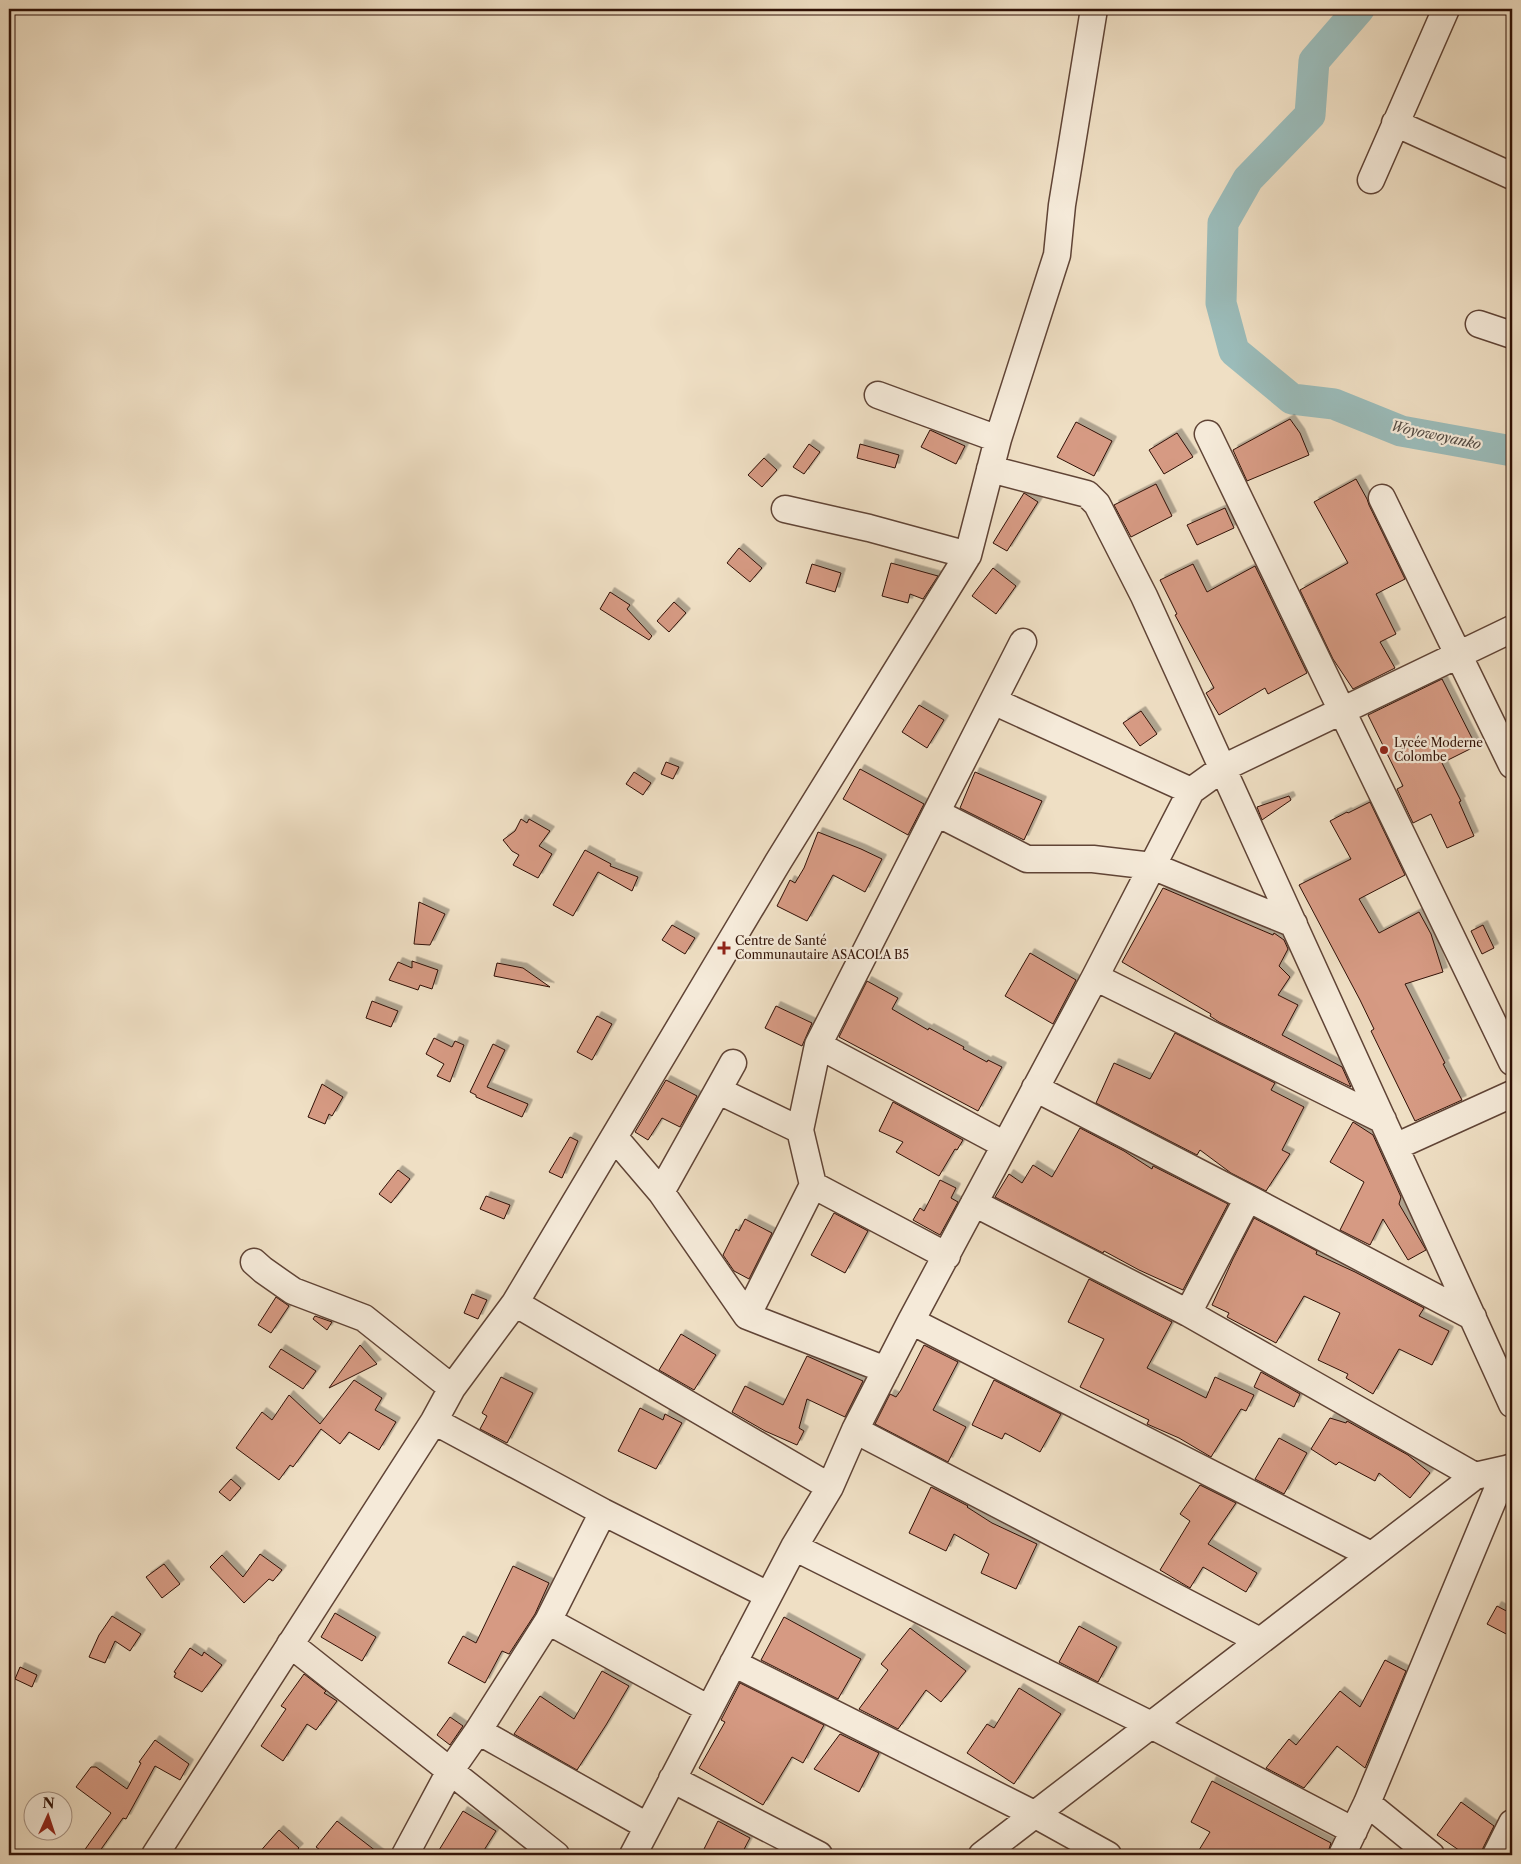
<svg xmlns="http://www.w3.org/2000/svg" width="1521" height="1864" font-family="'Libre Caslon Text',serif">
	<defs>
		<filter id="shadow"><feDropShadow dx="4.5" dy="-4.5" stdDeviation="0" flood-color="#0004"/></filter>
	</defs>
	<rect width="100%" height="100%" fill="#efdfc4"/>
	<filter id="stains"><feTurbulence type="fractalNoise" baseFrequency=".004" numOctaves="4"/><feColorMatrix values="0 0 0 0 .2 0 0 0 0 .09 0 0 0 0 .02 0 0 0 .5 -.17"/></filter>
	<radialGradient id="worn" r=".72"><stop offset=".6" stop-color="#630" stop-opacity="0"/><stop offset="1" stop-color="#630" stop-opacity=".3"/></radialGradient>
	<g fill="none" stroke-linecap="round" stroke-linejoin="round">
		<path stroke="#9bbcba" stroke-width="31" d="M1359 9 1314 61 1310 115 1248 179 1223 223 1221 303 1234 351 1292 399 1334 404 1401 431 1512 451"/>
	</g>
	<path fill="#d69a83" stroke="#301106" filter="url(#shadow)" d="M1290 419 1300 433 1309 455 1247 481 1233 450Z
		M1076 422 1112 441 1094 476 1057 457Z
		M930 430 965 446 956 464 921 447Z
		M1177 433 1193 457 1164 474 1149 450Z
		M809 444 820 452 804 474 793 467Z
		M860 444 899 455 895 468 857 458Z
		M764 458 777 470 762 487 748 475Z
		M1356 479 1367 499 1369 505 1405 579 1376 594 1396 634 1380 642 1395 668 1353 689 1333 659 1300 590 1348 563 1314 502Z
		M1156 484 1172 516 1131 537 1114 505Z
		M1024 493 1038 502 1007 551 993 543Z
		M1225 508 1234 528 1197 545 1187 525Z
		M739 548 762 568 750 582 727 563Z
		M891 563 938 576 923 599 910 594 908 603 882 596Z
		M812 564 841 573 835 592 806 583Z
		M1193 564 1207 592 1255 566 1307 673 1268 694 1265 688 1219 715 1206 693 1214 688 1175 615 1177 614 1160 580Z
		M993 568 1016 586 996 614 972 596Z
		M610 592 630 605 627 609 652 636 649 640 600 609Z
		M674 602 686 613 669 632 657 621Z
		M1442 679 1476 746 1442 763 1461 801 1459 802 1474 836 1447 848 1431 814 1413 823 1397 789 1403 786 1368 715Z
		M919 705 944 720 927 748 902 732Z
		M1141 711 1157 734 1140 746 1123 723Z
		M666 762 679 767 673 779 661 774Z
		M860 769 924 804 908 835 843 799Z
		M634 772 651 783 643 795 626 784Z
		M975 772 1042 801 1024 840 960 808Z
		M1289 796 1291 800 1262 820 1257 807Z
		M1370 802 1405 875 1359 899 1379 933 1419 912 1431 934 1443 972 1405 984 1445 1063 1443 1064 1462 1100 1415 1121 1371 1031 1374 1029 1360 1000 1299 885 1351 859 1330 821 1347 812 1348 813Z
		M521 819 527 823 529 819 550 831 539 846 552 854 538 878 513 865 519 855 512 851 503 840 515 831Z
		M818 832 861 849 882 859 865 892 833 875 807 921 777 906 790 880 795 883 804 868Z
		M585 850 611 864 610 866 638 877 632 891 598 872 573 916 553 905Z
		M1163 888 1273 935 1274 933 1284 940 1288 949 1279 966 1290 977 1278 995 1298 1005 1282 1035 1342 1067 1351 1087 1219 1022 1210 1016 1211 1014 1122 962Z
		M419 902 445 914 430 945 414 944Z
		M672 925 695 938 685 954 662 940Z
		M1483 925 1494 948 1482 954 1471 931Z
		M1030 953 1076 980 1053 1024 1005 996Z
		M412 961 438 970 432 989 420 985 418 990 389 980 398 962 412 968Z
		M497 963 523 968 550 987 494 976Z
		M867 981 898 998 892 1009 928 1030 929 1028 964 1047 963 1049 987 1062 988 1060 1002 1067 978 1111 839 1037Z
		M372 1001 398 1011 391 1027 366 1018Z
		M776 1006 812 1023 802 1046 765 1028Z
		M597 1016 612 1024 592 1060 577 1052Z
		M1175 1033 1275 1083 1271 1090 1304 1107 1282 1150 1290 1154 1266 1191 1231 1173 1200 1150 1197 1155 1096 1103 1114 1063 1150 1079Z
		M434 1038 452 1047 455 1041 464 1045 450 1082 437 1076 444 1064 426 1054Z
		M493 1044 505 1050 487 1087 528 1104 522 1117 476 1097V1095L470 1092Z
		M666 1080 697 1096 680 1127 662 1118 648 1140 635 1132Z
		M322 1084 343 1097 332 1116 329 1114 325 1124 308 1117Z
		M893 1102 963 1140 957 1150 955 1149 939 1176 896 1152 903 1142 879 1131Z
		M1353 1122 1373 1135 1401 1197 1399 1204 1426 1250 1408 1260 1383 1219 1370 1245 1340 1230 1364 1182 1330 1162Z
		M1080 1128 1124 1151 1152 1169 1153 1166 1228 1204 1183 1290 1139 1270 1104 1251 1103 1253 995 1197 1009 1174 1022 1183 1033 1165 1052 1177Z
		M570 1137 578 1141 562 1178 549 1172Z
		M398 1170 410 1179 391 1203 379 1194Z
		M940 1180 956 1188 951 1198 958 1202 940 1235 913 1220 920 1208 924 1211Z
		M486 1196 510 1205 504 1219 480 1209Z
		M834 1213 868 1231 845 1273 811 1255Z
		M1254 1218 1317 1251 1316 1254 1355 1272 1424 1308 1419 1316 1449 1331 1432 1365 1399 1349 1373 1394 1346 1378 1348 1374 1318 1360 1340 1313 1304 1296 1276 1343 1227 1317 1229 1313 1212 1305 1233 1259Z
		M745 1219 772 1233 749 1279 734 1271 723 1255 736 1229 739 1231Z
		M1089 1279 1172 1322 1147 1368 1206 1398 1215 1377 1254 1395 1246 1411 1241 1409 1211 1457 1179 1438 1147 1424 1149 1420 1080 1387 1104 1339 1068 1322Z
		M472 1294 487 1300 478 1319 464 1313Z
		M276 1297 289 1306 271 1333 258 1325Z
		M315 1316 332 1322 327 1330 313 1319Z
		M681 1334 716 1355 694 1390 659 1370Z
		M360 1345 377 1364 329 1388Z
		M924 1345 958 1362 933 1410 966 1427 948 1462 875 1424 890 1394 896 1397 901 1390Z
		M281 1349 316 1371 303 1389 269 1367Z
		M807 1356 863 1381 845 1417 807 1399 799 1428 804 1431 797 1445 765 1431 732 1412 745 1386 783 1405Z
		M1261 1372 1300 1394 1294 1407 1254 1387Z
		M501 1377 533 1393 507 1443 480 1429 487 1416 482 1413Z
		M354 1380 382 1398 375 1410 396 1422 379 1450 349 1432 340 1444 321 1429 293 1467 290 1465 279 1480 236 1448 262 1412 272 1420 289 1395 320 1424Z
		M994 1380 1061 1414 1040 1452 1005 1433 1002 1439 972 1425Z
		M640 1408 663 1420 665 1414 682 1423 656 1469 618 1451Z
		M1330 1418 1346 1423 1347 1421 1408 1455 1430 1473 1410 1498 1379 1473 1375 1481 1339 1462 1336 1465 1311 1449Z
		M1279 1438 1307 1453 1284 1494 1255 1479Z
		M231 1479 241 1488 230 1501 219 1492Z
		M1200 1485 1236 1503 1208 1544 1257 1573 1246 1592 1203 1567 1190 1588 1160 1570 1190 1521 1180 1514Z
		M931 1487 968 1506 967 1507 992 1523 1037 1544 1016 1589 981 1573 989 1554 954 1534 946 1551 909 1533Z
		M260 1554 282 1570 273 1581 269 1579 244 1603 210 1567 222 1555 243 1577Z
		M164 1564 180 1584 162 1598 146 1577Z
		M513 1566 549 1583 535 1614 509 1654 502 1651 485 1683 448 1663 463 1636 476 1643Z
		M1497 1606 1512 1614V1637L1487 1624Z
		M335 1613 376 1637 362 1661 321 1637Z
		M112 1616 141 1634 130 1651 115 1641 105 1663 89 1657 99 1635Z
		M784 1617 861 1659 838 1699 761 1660Z
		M1079 1626 1117 1647 1098 1682 1059 1662Z
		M910 1628 966 1671 941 1702 926 1690 898 1729 859 1709 888 1670 881 1664Z
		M190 1648 202 1656 204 1652 222 1665 202 1692 174 1677 176 1673 174 1672Z
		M1385 1660 1406 1671 1365 1768 1337 1746 1304 1788 1266 1768 1289 1739 1296 1745 1340 1691 1360 1707Z
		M20 1667 37 1675 32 1687 15 1679Z
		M602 1671 629 1686 606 1725 577 1770 514 1734 540 1696 574 1719Z
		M304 1674 326 1691 324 1693 337 1701 316 1730 307 1724 283 1761 261 1746 286 1709 281 1706Z
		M740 1683 824 1725 803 1763 792 1757 763 1805 699 1768 725 1722 721 1720Z
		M1019 1688 1061 1714 1014 1784 967 1753 987 1724 994 1728Z
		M450 1717 463 1726 450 1745 437 1735Z
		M840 1734 879 1753 859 1792 814 1769Z
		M155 1740 189 1764 180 1780 155 1766 126 1819 123 1818 97 1855H81L111 1813 76 1787 91 1767H96L127 1789 141 1763 139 1762Z
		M1212 1781 1331 1843 1327 1855H1196L1210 1832 1191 1822Z
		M1461 1802 1494 1826 1483 1848 1481 1855H1466L1437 1835Z
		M463 1811 496 1831 481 1855H436Z
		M337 1821 381 1855H327L316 1847Z
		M718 1821 750 1838 741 1855H701Z
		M279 1830 299 1848 292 1855H257Z"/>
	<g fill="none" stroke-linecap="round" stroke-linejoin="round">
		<g stroke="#604436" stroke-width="29">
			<path id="minor" d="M1395 123 1512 176
				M1371 180 1446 9
				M1479 324 1512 335
				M878 395 998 439
				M1208 434 1512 1062
				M990 469 1087 494 1097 504 1144 596 1512 1404
				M1382 498 1512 765
				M785 509 869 528 968 555
				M993 701 1191 791
				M937 813 1027 859H1093L1152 866 1294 924
				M1095 977 1383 1120
				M818 1045 1005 1145
				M1035 1088 1248 1198 1473 1317
				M719 1091 800 1130 813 1185 747 1316
				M800 1130 818 1045 1023 642
				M615 1138 661 1192 747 1316 886 1370
				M1395 1147 1512 1094
				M813 1185 947 1256
				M661 1192 733 1063
				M974 1203 1188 1313 1475 1476 1506 1469
				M254 1262 263 1270 293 1291 364 1318 452 1388
				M515 1303 830 1487
				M1188 1313 1248 1198
				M911 1321 1371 1555
				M434 1421 603 1512 768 1595
				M855 1430 1260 1641
				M794 1547 1151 1725 1354 1831
				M548 1621 709 1709
				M290 1644 556 1855
				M733 1663 1034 1814 1108 1855
				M478 1731 647 1826
				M672 1779 819 1855
				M1367 1803 1431 1855
				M155 1855 434 1421 452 1388 515 1303 778 862 968 555 998 439 1057 255 1062 205 1094 9
				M405 1855 450 1771 478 1731 548 1621 603 1512
				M633 1855 794 1547 830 1487 855 1430 911 1321 1095 977 1191 791 1223 768 1512 629
				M982 1855 1475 1476
				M1342 1855 1367 1803 1506 1469 1512 1467
				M1496 1855 1512 1823"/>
		</g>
		<use href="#minor" stroke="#f5ead9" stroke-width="26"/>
	</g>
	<g fill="#8f2418" stroke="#f5ead9" stroke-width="2">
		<circle cx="1384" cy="750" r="5"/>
		<path d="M721.5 940.5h5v5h5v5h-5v5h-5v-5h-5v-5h5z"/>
	</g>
	<g text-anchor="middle" stroke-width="4.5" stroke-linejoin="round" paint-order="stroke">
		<g font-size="12" fill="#301106" stroke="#f5ead9" text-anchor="start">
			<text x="1394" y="747">Lycée Moderne<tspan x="1394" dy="14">Colombe</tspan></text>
			<text x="735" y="945">Centre de Santé<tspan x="735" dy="14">Communautaire ASACOLA B5</tspan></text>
		</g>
		<g font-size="14" font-style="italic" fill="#554d45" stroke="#f5ead9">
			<text transform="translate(1436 435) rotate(12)" y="5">Woyowoyanko</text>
		</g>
	</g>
	<rect width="1521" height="1864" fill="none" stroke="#efdfc4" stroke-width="30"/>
	<rect x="10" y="10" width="1501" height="1844" fill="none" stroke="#301106" stroke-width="2.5"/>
	<rect x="15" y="15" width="1491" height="1834" fill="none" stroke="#301106"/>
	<g transform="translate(48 1816) rotate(3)"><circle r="24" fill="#f5ead9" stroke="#a69385"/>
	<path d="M0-4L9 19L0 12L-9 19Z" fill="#8f2418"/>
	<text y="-8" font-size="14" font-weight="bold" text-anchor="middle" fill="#301106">N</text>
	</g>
	<rect width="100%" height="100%" filter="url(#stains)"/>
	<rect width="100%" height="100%" fill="url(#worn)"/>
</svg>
